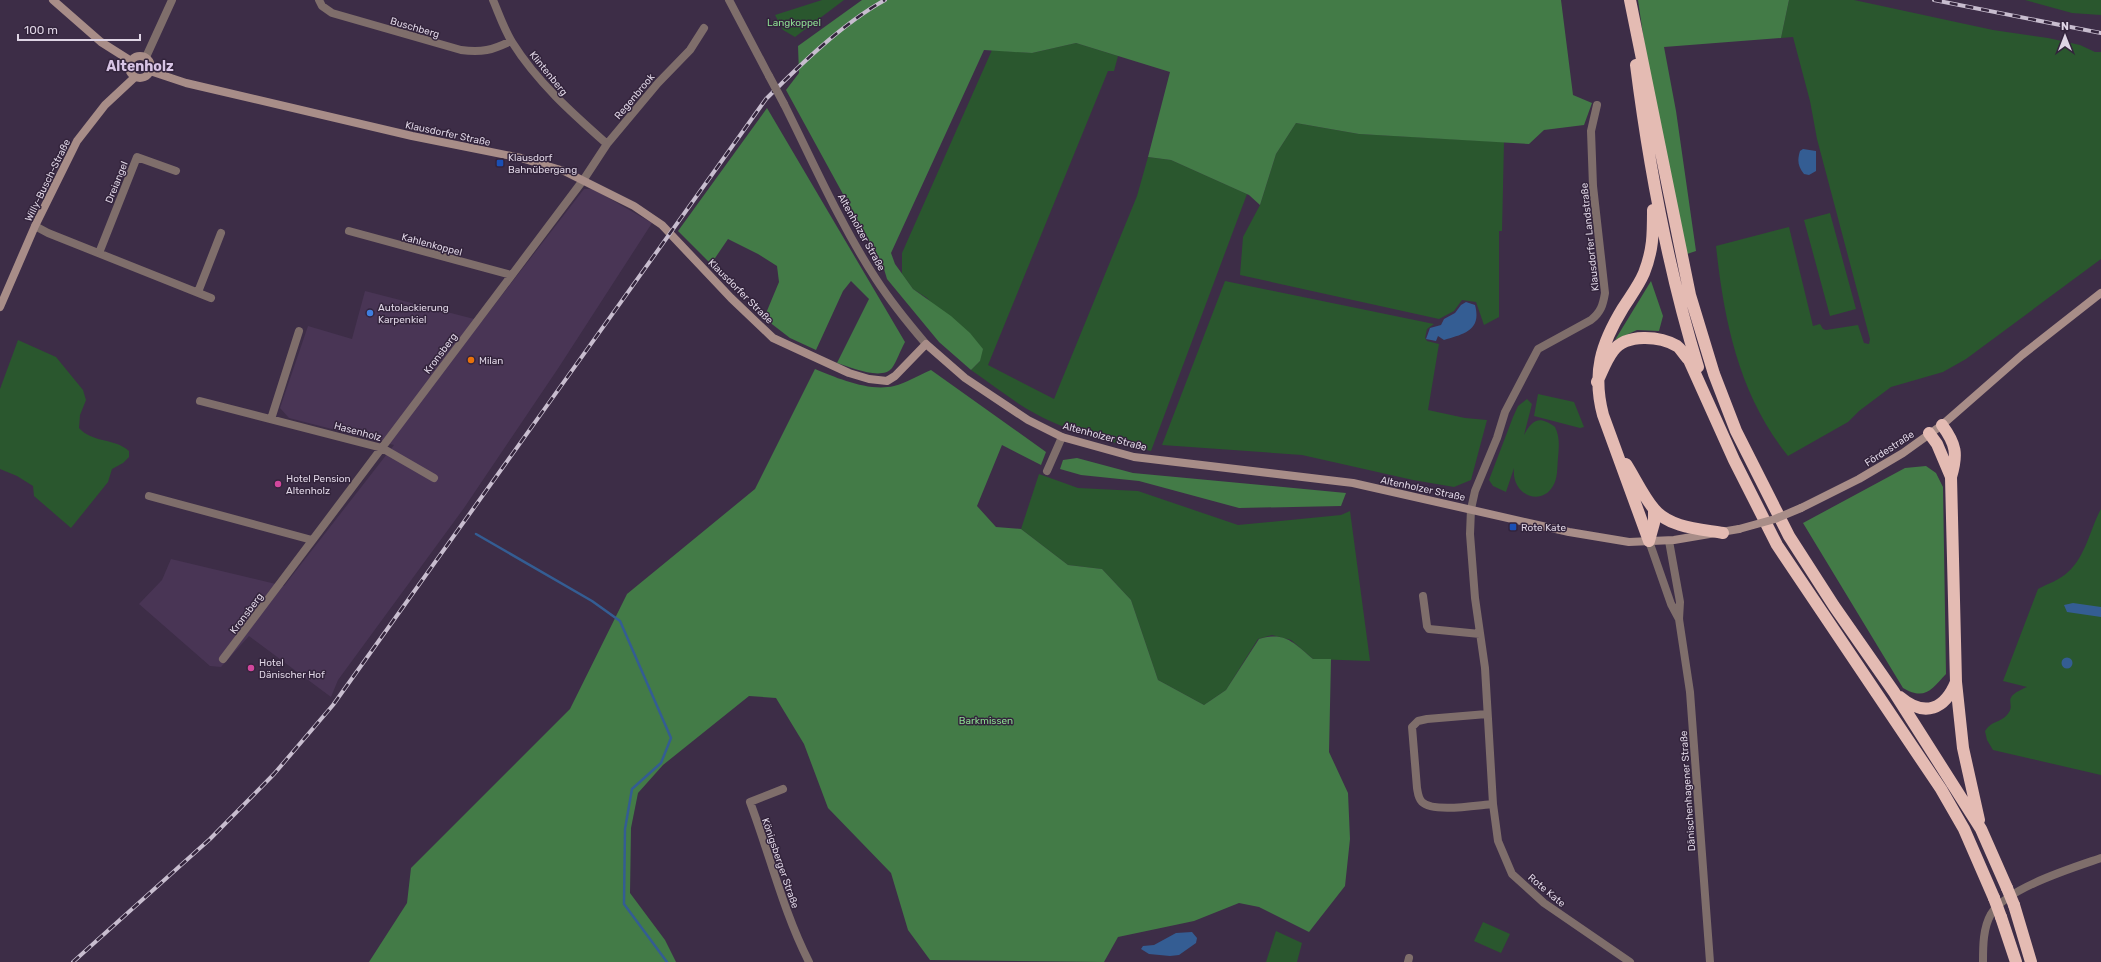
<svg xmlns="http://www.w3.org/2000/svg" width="2101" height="962" font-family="Rubik,sans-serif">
	<rect width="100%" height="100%" fill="#3d2d47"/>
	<path fill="#493555" d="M584 189H593L652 223 559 367 464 508 338 680 331 697 249 636 221 667 210 666 139 604 162 580 171 559 284 586 394 445 289 418 280 408 308 326 352 339 365 291 482 321Z"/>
	<path fill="#2a572e" d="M822 0H844L795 37 783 30 775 15Z
		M1789 0H1854L1993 30 2048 38 2080 45 2095 52H2101V259L1966 359 1943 372 1891 387 1859 411 1848 422 1788 456C1739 395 1724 321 1716 246L1789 227 1813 326 1820 324 1823 329 1826 330 1858 325 1864 343 1869 344 1870 339 1817 139 1810 101 1793 37 1781 38Z
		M2025 0H2101V15L2072 13Z
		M1076 43 1118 56 1114 71H1108L988 365 1054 399 1137 196 1148 157 1171 160 1247 194 1151 451C1105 441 1059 430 1019 404 1003 393 987 381 971 370L980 361 927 298 913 289 902 274V253L992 50 1032 53Z
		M1296 123 1359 134 1504 142 1502 231H1499V317L1484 325 1476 302 1462 300 1454 311 1439 319 1240 275 1243 237 1260 205 1276 154Z
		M1830 213 1856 309 1830 316 1804 220Z
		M1225 281 1434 324 1427 329 1425 338 1427 341 1439 344 1428 410 1465 418 1487 420 1471 480 1454 487 1413 480 1302 455 1162 445Z
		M18 340 56 357 83 390 86 400 80 415 79 428C92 443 115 438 129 451V457L123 463 112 469 108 482 71 528 34 496 33 486 17 476 0 469V389Z
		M1538 394 1574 402 1584 427 1580 428 1534 416Z
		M1527 399 1532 404 1524 435C1532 420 1539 415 1555 427 1560 437 1559 447 1558 458 1557 467 1558 478 1553 486 1541 507 1511 495 1514 468L1506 492 1493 486 1489 480 1513 417 1518 406Z
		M1039 474 1078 488 1138 491 1238 525 1341 515 1350 511 1370 661 1313 659 1291 640 1272 635 1258 639 1226 690 1204 705 1158 680 1131 600 1102 569 1068 565 1021 529Z
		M2101 509V775L1993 750 1987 740 1985 731C1992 720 2000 723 2007 715 2018 703 1998 699 2027 687L2003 681 2038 589C2047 584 2060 580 2068 572 2086 556 2090 529 2101 509Z
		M1483 922 1510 934 1501 953 1474 941Z
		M1276 931 1302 943 1297 962H1266Z"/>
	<path fill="#437b47" d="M862 0H1561L1573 95 1592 103 1584 125 1544 130 1529 144 1359 134 1296 123 1276 154 1260 205 1249 195 1171 160 1148 157 1170 72 1076 43 1032 53 984 50 891 253 895 264 913 289 951 316 970 333 983 349 980 361 971 370 939 342 887 279 884 269 786 90 799 73 798 46Z
		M1638 0H1789L1781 38 1664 47 1676 111 1696 251 1687 254 1645 48Z
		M767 108 905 342C900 351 897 361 892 368 882 381 850 367 837 363L869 299 851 281 843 291 816 350 790 338 764 318 779 282 777 266 758 254 728 239 711 264 678 231Z
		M1651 281 1663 316 1659 331 1637 330 1615 340Z
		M815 369C837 378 869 392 894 386 906 383 919 375 931 370L1046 452 1041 465 1002 445 977 506 996 527 1021 529 1068 565 1102 569 1131 600 1158 680 1204 705 1226 690 1259 639C1285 631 1294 643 1313 659H1331L1329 752 1348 793 1350 839 1345 886 1309 932 1259 907 1239 903 1194 921 1118 937 1104 962 930 960 908 930 891 873 828 808 804 744 776 698 749 696 663 765 638 793 631 828 630 893 665 940 676 962H369L407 903 411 868 570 709 627 594 755 489Z
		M1077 458 1133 473 1346 493 1341 506 1239 508 1139 481 1081 475 1060 469 1063 460Z
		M1926 466 1936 473 1943 487 1946 674C1932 689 1925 701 1903 688L1803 523 1905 468Z"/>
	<path fill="#345d93" d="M1803 149 1816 151V171L1809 175 1804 174C1798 166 1797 161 1800 151Z
		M1466 302 1475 305C1482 331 1463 334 1444 340L1438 336 1436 341 1426 339 1430 328 1441 325 1444 319 1455 313 1461 305Z
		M2073 603 2101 607V617L2067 612 2064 605Z
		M2061.5 663a5.5 5.5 0 1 1 11 0a5.5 5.5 0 1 1-11 0Z
		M1192 932 1197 938 1196 943 1179 955 1170 956 1149 954 1141 949 1143 946 1154 945 1176 933Z"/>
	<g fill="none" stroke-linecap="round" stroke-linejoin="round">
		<path stroke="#345d93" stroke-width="2.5" d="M476 534 592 601 620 621 671 738 661 763 632 789 625 829 624 904 667 962"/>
		<path stroke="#7f6e6b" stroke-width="8" d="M319 0 322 6 332 13 461 50C482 53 492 50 511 41
			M493 0C499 14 504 29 512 42 537 82 572 113 607 144
			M729 0 769 76
			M146 57 172 0
			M784 104C813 162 840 224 876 279 891 302 908 323 926 344
			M1597 105 1591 131 1593 186 1605 293C1603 305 1601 312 1591 320L1538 349 1505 412 1497 438 1475 491 1471 509 1470 534 1475 598 1485 668 1493 804 1498 841 1512 874 1544 903 1630 962
			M35 226 48 233 211 298
			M349 231 511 275
			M99 253 137 157 176 171
			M198 292 221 233
			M200 401 382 448 434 478
			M271 419 299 331
			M1047 471 1062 437
			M149 496 312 540
			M1649 541 1671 604 1679 619
			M1669 541 1680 602 1679 619 1690 692 1710 962
			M1423 596 1427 626 1429 629 1480 634
			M223 659 584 179 607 144 658 83 690 50 704 28
			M1487 714 1427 719 1418 721 1412 727 1417 788C1418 793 1418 798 1422 802 1433 813 1478 805 1493 804
			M783 789 750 802C770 855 783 911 809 962
			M1408 962 1409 958
			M1983 962C1983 946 1983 928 1991 914 2007 888 2072 868 2101 858"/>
		<path stroke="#a88d88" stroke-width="8" d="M53 0 101 42 131 61
			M129 67a11 11 0 1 1 22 0a11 11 0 1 1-22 0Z
			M150 71 186 83 412 136 521 158 564 171 634 206 662 225 731 298 773 338 849 373 869 379 887 381 895 376 926 344 965 378 1028 420 1062 437 1134 457 1353 483 1569 532 1629 542 1674 540 1739 529
			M0 307 35 226 77 141 105 105 135 77
			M1801 508 1859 479 1903 453 1942 425 2022 355 2101 293"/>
		<path stroke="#e4bbb3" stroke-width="12" d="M1630 0 1690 295 1714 374 1736 431 1789 536 1834 606 1894 692 1981 829 2007 888
			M1636 65C1649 167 1668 269 1698 367
			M1597 382C1602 372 1606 360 1613 351 1626 333 1660 336 1677 346 1681 349 1685 356 1689 360L1734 460 1777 545 1941 789 1964 829 1994 898
			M1942 425C1956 444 1958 454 1951 477L1956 682 1963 748 1979 820
			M1929 433 1937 444 1951 477
			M1626 464C1635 478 1643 496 1654 509 1670 528 1700 529 1723 533
			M1649 541 1603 415C1592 373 1601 344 1623 308 1630 297 1639 285 1644 273 1653 250 1653 235 1653 210
			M1649 541 1654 523V510
			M1900 697C1925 718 1945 709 1956 682
			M2014 905 2031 962
			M2001 917 2016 962"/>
		<g stroke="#c8bdcf" stroke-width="4">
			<path id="rail" d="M1934 0 2101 33
				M73 962 210 839 274 774 333 705 766 99C800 65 843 23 885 0"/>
		</g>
		<use href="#rail" stroke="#33243c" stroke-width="2.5" stroke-dasharray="8" stroke-linecap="butt"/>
		<path stroke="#7f6e6b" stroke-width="8" d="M769 76 784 104"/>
		<path stroke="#a88d88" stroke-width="8" d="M1739 529 1775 519 1801 508"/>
		<path stroke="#e4bbb3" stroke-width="12" d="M2007 888 2014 905
			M1994 898 2001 917"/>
	</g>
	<g fill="#1a4fb4" stroke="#33243c" stroke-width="1.5">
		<rect x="496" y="159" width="8" height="8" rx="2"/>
		<rect x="1509" y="523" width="8" height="8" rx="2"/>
	</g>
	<circle fill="#3f7fe0" stroke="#33243c" stroke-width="1.5" cx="370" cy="313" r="4"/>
	<circle fill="#e8710a" stroke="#33243c" stroke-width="1.5" cx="471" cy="360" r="4"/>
	<g fill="#d1479c" stroke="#33243c" stroke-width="1.5">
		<circle cx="278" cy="484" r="4"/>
		<circle cx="251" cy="668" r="4"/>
	</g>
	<g text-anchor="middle" stroke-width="3" stroke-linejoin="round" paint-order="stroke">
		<g font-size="10" fill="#8cdb91" stroke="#33243c">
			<text x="794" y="26">Langkoppel</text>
			<text x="986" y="724">Barkmissen</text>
		</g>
		<g font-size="10" fill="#dfd5e5" stroke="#33243c">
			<text transform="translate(415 27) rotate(16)" y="4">Buschberg</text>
			<text transform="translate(549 73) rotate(51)" y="4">Klintenberg</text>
			<text transform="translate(634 96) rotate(-50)" y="4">Regenbrook</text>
			<text transform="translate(448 133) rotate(12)" y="4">Klausdorfer Straße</text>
			<text transform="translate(47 180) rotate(-64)" y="4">Willy-Busch-Straße</text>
			<text transform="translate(116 182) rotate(-68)" y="4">Dreiangel</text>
			<text transform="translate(862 232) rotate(61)" y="4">Altenholzer Straße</text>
			<text transform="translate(1589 237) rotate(-96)" y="4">Klausdorfer Landstraße</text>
			<text transform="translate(432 244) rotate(15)" y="4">Kahlenkoppel</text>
			<text transform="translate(741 291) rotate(45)" y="4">Klausdorfer Straße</text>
			<text transform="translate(440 353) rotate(-53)" y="4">Kronsberg</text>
			<text transform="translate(358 431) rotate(15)" y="4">Hasenholz</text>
			<text transform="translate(1105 436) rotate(15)" y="4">Altenholzer Straße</text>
			<text transform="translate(1889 448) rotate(-33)" y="4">Fördestraße</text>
			<text transform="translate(1423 488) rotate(12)" y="4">Altenholzer Straße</text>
			<text transform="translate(246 613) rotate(-53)" y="4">Kronsberg</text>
			<text transform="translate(1687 791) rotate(-94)" y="4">Dänischenhagener Straße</text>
			<text transform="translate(781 863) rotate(71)" y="4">Königsberger Straße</text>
			<text transform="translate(1547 890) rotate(40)" y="4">Rote Kate</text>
		</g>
		<g font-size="10" fill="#dfd5e5" stroke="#33243c" text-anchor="start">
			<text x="508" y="161">Klausdorf<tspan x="508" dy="12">Bahnübergang</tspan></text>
			<text x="378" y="311">Autolackierung<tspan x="378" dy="12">Karpenkiel</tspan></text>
			<text x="479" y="364">Milan</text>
			<text x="286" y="482">Hotel Pension<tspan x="286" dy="12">Altenholz</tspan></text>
			<text x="1521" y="531">Rote Kate</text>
			<text x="259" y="666">Hotel<tspan x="259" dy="12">Dänischer Hof</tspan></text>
		</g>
		<g font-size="14" font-weight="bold" fill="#d8c4e5" stroke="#33243c">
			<text x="140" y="71">Altenholz</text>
		</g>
	</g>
	<g transform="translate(2065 36)" stroke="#33243c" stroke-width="3" paint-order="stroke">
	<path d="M0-3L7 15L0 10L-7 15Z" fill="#dfd5e5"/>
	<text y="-6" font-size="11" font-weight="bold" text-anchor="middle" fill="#dfd5e5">N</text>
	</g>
	<path d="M18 34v6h122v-6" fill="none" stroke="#dfd5e5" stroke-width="2"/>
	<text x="24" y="34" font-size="12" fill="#dfd5e5" stroke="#33243c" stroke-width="3" paint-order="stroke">100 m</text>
</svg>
